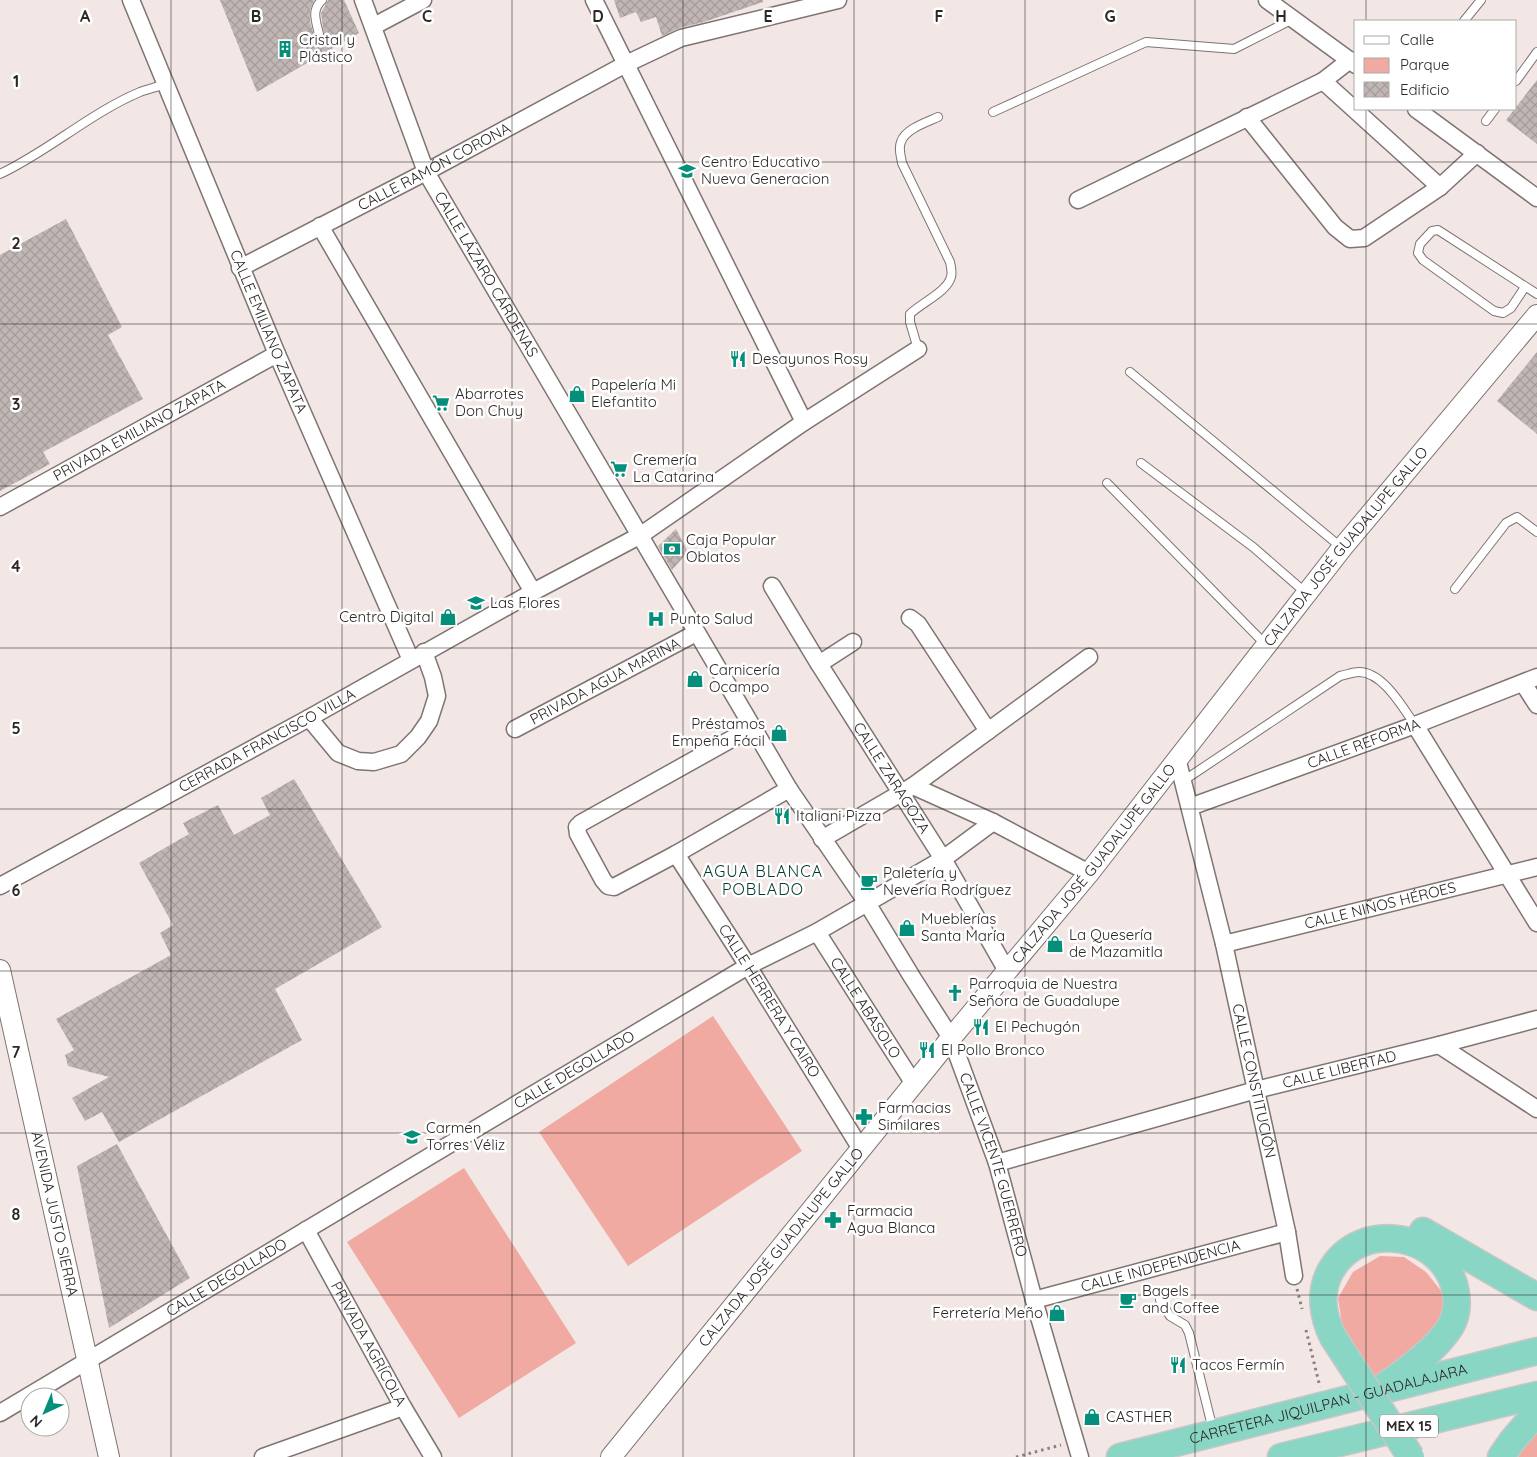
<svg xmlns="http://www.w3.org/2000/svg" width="1537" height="1457" font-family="Quicksand,sans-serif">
	<defs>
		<pattern id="building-cross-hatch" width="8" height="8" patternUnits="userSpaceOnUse" patternTransform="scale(1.25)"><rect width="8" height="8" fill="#c0b6b4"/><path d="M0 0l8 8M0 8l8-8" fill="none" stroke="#a59c9b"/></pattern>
	</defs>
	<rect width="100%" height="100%" fill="#f2e7e5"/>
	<path fill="#f0aaa1" d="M713 1016 802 1151 628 1266 539 1132Z
		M464 1168 576 1343 459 1418 347 1242Z
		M1380 1256 1404 1257 1426 1272 1450 1302 1444 1329 1373 1389 1344 1337 1338 1298 1353 1272Z
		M1537 1430V1457H1518L1533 1431Z"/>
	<path fill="url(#building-cross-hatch)" d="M220 0H314L310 10V21L314 36 320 40 324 35 321 13 328 0H344L359 33 257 92Z
		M614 0H763V2L704 22 679 28 662 36 656 17 641 22 636 12 620 18Z
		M1537 80V144L1506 120Z
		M66 219 122 327 108 335 143 399 43 452 50 464 0 491V255Z
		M1537 352V434L1497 401Z
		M676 529 688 552 672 570 658 546Z
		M294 779 382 927 275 989 302 1040 119 1142 102 1112 85 1121 72 1098 109 1077 68 1066 65 1055 74 1050 56 1019 171 955 160 933 173 925 139 863 189 834 183 823 218 805 234 835 270 815 261 798Z
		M117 1144 190 1278 109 1328 77 1166Z"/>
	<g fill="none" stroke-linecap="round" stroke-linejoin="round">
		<g stroke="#7e7472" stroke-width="10">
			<path id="service" d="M1464 21 1481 0
				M319 34C316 21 311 10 322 0
				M1516 81 1537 52
				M993 112 1146 42 1234 49 1293 19
				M1486 121 1495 109
				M0 174C49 151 90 113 140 92 148 89 157 87 165 84
				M1525 287 1511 308 1503 313 1494 311 1423 260 1418 253 1420 244 1432 231 1438 230 1537 294
				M918 349 910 322V314C921 303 947 292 951 277 952 273 951 266 950 262L902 163C901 156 898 149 901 142 905 129 927 122 938 117
				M1130 372 1342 548
				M1141 463 1253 547 1306 593
				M1107 483 1265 644
				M1455 589 1506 523 1517 517 1537 532
				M1183 781 1340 676C1346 675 1353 672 1359 672 1383 672 1403 708 1415 725
				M1160 1300 1170 1316 1185 1325 1189 1333 1213 1430"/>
		</g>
		<g stroke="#7e7472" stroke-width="19">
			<g id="minor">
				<path id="s1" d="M131 0 277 354 411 660"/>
				<path id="s2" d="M363 0 426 172 789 789 867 903 912 977 951 1038 997 1163 1034 1300 1080 1457"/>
				<path d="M594 0 804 422"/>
				<path d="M1267 0 1356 65"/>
				<path d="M374 26 423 0"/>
				<path d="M1323 81 1440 187"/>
				<path d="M1416 109 1537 198"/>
				<path d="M1247 117 1335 227 1350 239 1364 238 1440 187 1477 153"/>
				<path d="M1078 200 1323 81 1350 60"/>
				<path d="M320 226 533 592"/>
				<path id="s3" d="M240 268 426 172 626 64 681 38 838 0"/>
				<path id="s4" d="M0 507 277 354"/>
				<path id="s5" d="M772 586 819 664 943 859 1007 971"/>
				<path d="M910 618 918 624 988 731"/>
				<path d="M819 664 853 642"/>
				<path d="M1523 683 1537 705"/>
				<path d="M309 718 338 753 358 761 374 762 401 754 418 737 429 721 437 696 433 677 424 652"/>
				<path d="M1415 725 1537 923"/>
				<path d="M753 727 581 823 577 827 578 834 603 880 608 886 614 887 676 854 789 789"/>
				<path id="s6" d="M515 729 696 633"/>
				<path id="s7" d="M1177 758 1224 944 1287 1232 1294 1276"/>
				<path d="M913 786 993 822 1089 873"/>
				<path id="s8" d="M1190 807 1415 725 1537 677"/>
				<path d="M822 839 913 786 1089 657"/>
				<path id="s9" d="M676 854 748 966 861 1149"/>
				<path id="s10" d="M0 886 309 718 533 592 641 535 804 422 918 349"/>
				<path id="s11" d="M817 932 914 1084"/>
				<path id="s12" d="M1224 944 1537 867"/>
				<path d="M1439 1045 1537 1109"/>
				<path id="s13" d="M997 1163 1256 1090 1439 1045 1537 1019"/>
				<path id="s14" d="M306 1230 403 1407 433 1457"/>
				<path id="s15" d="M1034 1300 1287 1232"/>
				<path id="s16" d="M0 1413 748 966 817 932 943 859 993 822"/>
				<path d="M263 1457 403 1407"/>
			</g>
		</g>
		<g stroke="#7e7472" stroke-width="22">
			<g id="tertiary">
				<path id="s17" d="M0 970 109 1457"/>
				<path id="s18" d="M611 1457 951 1038 1089 873 1342 548 1537 315"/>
			</g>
		</g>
		<g stroke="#c8c7c7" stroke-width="29">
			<g id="trunk">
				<path d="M1423 1231 1537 1297"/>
				<path d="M1333 1337C1323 1317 1319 1293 1330 1272 1360 1216 1448 1234 1456 1294 1458 1308 1455 1322 1446 1333 1431 1353 1406 1371 1386 1385"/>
				<path id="s19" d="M1120 1457 1537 1351"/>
				<path d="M1281 1457 1537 1395"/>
				<path d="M1501 1457 1512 1441 1537 1412"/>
			</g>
		</g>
		<path stroke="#898180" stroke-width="3" stroke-dasharray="2.5 4" stroke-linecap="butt" d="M1297 1289 1302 1309
			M1306 1330 1320 1387
			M1016 1457 1061 1445"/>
		<use href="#service" stroke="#fff" stroke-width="8"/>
		<use href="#minor" stroke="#fff" stroke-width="16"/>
		<use href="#tertiary" stroke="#fff" stroke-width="20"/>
		<use href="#trunk" stroke="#88d6c3" stroke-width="26"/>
		<g stroke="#c8c7c7" stroke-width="29" stroke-linecap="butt">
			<path id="trunk-bridge" d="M1333 1337 1411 1457"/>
		</g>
		<use href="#trunk-bridge" stroke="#88d6c3" stroke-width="26"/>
	</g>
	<path fill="none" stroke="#2b2726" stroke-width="1" stroke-opacity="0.55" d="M171 0V1457M342 0V1457M512 0V1457M683 0V1457M854 0V1457M1025 0V1457M1195 0V1457M1366 0V21M1366 109V1457M0 162H1537M0 324H1537M0 486H1537M0 648H1537M0 809H1537M0 971H1537M0 1133H1537M0 1295H1537"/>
	<defs>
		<g id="building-bare" transform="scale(1.35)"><path d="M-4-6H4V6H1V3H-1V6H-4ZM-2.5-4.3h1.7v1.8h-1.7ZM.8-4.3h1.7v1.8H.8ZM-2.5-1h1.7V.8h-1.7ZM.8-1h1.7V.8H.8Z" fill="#038f79" stroke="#fff" stroke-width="2.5" paint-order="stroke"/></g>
		<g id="school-bare" transform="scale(1.35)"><path d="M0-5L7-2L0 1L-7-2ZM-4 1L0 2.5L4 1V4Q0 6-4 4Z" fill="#038f79" stroke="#fff" stroke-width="2.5" paint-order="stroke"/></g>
		<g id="restaurant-bare" transform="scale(1.35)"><path d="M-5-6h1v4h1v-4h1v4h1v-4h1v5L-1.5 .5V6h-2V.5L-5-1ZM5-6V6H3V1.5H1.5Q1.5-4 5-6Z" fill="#038f79" stroke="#fff" stroke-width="2.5" paint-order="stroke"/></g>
		<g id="shop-bare" transform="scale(1.35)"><path d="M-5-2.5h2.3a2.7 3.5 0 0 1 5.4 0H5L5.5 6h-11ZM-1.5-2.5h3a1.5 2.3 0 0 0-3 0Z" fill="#038f79" stroke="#fff" stroke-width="2.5" paint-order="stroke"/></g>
		<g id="supermarket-bare" transform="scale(1.35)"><path d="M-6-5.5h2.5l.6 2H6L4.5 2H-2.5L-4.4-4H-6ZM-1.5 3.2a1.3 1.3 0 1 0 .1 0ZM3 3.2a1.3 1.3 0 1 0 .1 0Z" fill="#038f79" stroke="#fff" stroke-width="2.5" paint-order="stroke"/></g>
		<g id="bank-bare" transform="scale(1.35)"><path d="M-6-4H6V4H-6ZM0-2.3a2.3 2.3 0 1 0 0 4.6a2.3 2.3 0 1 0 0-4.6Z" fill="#038f79" stroke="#fff" stroke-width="2.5" paint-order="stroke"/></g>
		<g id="hospital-bare" transform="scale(1.35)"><path d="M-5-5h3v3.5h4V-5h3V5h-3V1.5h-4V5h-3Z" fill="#038f79" stroke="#fff" stroke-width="2.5" paint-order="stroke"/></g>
		<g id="cafe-bare" transform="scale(1.35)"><path d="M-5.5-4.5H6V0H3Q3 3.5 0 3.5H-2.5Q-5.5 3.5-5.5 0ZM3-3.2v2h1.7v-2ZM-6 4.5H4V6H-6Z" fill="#038f79" stroke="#fff" stroke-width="2.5" paint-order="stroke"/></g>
		<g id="church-bare" transform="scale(1.35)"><path d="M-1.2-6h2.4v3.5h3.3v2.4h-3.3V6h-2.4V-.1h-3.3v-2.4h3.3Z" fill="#038f79" stroke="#fff" stroke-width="2.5" paint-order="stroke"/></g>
		<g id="pharmacy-bare" transform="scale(1.35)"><path d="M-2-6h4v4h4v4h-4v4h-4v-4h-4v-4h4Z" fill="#038f79" stroke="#fff" stroke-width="2.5" paint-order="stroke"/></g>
	</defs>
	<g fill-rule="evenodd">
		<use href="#building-bare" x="285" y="49"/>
		<use href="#school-bare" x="687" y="171"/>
		<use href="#restaurant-bare" x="738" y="359"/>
		<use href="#shop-bare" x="577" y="394"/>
		<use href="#supermarket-bare" x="441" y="403"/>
		<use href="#supermarket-bare" x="619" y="469"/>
		<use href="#bank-bare" x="672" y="549"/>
		<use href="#school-bare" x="476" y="603"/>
		<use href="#shop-bare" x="448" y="617"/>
		<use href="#hospital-bare" x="656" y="619"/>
		<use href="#shop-bare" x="695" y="679"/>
		<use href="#shop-bare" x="779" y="733"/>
		<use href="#restaurant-bare" x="782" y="816"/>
		<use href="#cafe-bare" x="869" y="882"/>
		<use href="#shop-bare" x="907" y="928"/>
		<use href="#shop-bare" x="1055" y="944"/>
		<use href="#church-bare" x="955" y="993"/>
		<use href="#restaurant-bare" x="981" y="1027"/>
		<use href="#restaurant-bare" x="927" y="1050"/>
		<use href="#pharmacy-bare" x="864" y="1117"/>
		<use href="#school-bare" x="412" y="1137"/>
		<use href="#pharmacy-bare" x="833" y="1220"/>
		<use href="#cafe-bare" x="1128" y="1300"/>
		<use href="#shop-bare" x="1057" y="1313"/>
		<use href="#restaurant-bare" x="1178" y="1365"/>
		<use href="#shop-bare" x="1092" y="1417"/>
	</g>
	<g text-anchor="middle" stroke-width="5" stroke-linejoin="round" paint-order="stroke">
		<rect fill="#fff" stroke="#6b6867" stroke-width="1" x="1380" y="1414.5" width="58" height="23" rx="4"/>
		<g font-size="14" font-weight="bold" fill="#2b2726">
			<text x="1409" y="1431">MEX 15</text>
		</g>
		<g font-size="15" fill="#2b2726" stroke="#fff" text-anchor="start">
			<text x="299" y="45">Cristal y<tspan x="299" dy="17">Plástico</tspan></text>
			<text x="701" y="167">Centro Educativo<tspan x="701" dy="17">Nueva Generacion</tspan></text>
			<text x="752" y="364">Desayunos Rosy</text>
			<text x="591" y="390">Papelería Mi<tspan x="591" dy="17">Elefantito</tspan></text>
			<text x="455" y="399">Abarrotes<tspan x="455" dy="17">Don Chuy</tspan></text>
			<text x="633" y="465">Cremería<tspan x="633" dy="17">La Catarina</tspan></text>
			<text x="686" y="545">Caja Popular<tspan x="686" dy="17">Oblatos</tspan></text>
			<text x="490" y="608">Las Flores</text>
			<text x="434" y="622" text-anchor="end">Centro Digital</text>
			<text x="670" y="624">Punto Salud</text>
			<text x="709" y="675">Carnicería<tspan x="709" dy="17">Ocampo</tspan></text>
			<text x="765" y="729" text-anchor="end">Préstamos<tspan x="765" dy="17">Empeña Fácil</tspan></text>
			<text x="796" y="821">Italiani Pizza</text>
			<text x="883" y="878">Paletería y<tspan x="883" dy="17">Nevería Rodríguez</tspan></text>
			<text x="921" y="924">Mueblerías<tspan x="921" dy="17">Santa María</tspan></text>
			<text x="1069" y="940">La Quesería<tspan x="1069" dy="17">de Mazamitla</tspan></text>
			<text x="969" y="989">Parroquia de Nuestra<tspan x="969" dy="17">Señora de Guadalupe</tspan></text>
			<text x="995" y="1032">El Pechugón</text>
			<text x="941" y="1055">El Pollo Bronco</text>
			<text x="878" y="1113">Farmacias<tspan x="878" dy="17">Similares</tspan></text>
			<text x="426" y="1133">Carmen<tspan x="426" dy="17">Torres Véliz</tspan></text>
			<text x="847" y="1216">Farmacia<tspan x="847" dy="17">Agua Blanca</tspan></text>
			<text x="1142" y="1296">Bagels<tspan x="1142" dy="17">and Coffee</tspan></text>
			<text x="1043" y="1318" text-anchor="end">Ferretería Meño</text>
			<text x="1192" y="1370">Tacos Fermín</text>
			<text x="1106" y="1422">CASTHER</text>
		</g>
		<g font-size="15" fill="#2b2726" stroke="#fff">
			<text dy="5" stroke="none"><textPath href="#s3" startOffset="219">CALLE RAMÓN CORONA</textPath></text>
			<text dy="5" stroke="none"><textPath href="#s2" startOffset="302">CALLE LÁZARO CÁRDENAS</textPath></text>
			<text dy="5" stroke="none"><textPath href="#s1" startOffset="359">CALLE EMILIANO ZAPATA</textPath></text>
			<text dy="5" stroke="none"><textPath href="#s4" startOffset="159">PRIVADA EMILIANO ZAPATA</textPath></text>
			<text dy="5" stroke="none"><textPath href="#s18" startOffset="1170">CALZADA JOSÉ GUADALUPE GALLO</textPath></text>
			<text dy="5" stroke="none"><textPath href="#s6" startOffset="102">PRIVADA AGUA MARINA</textPath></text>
			<text dy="5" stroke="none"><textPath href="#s10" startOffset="304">CERRADA FRANCISCO VILLA</textPath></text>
			<text dy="5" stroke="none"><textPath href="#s8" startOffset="185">CALLE REFORMA</textPath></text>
			<text dy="5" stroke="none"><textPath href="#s5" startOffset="226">CALLE ZARAGOZA</textPath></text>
			<text dy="5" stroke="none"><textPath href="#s18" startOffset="765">CALZADA JOSÉ GUADALUPE GALLO</textPath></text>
			<text dy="5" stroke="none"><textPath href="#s12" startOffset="161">CALLE NIÑOS HÉROES</textPath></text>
			<text dy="5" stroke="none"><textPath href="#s9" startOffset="174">CALLE HERRERA Y CAIRO</textPath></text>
			<text dy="5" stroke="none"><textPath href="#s11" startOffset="90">CALLE ABASOLO</textPath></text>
			<text dy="5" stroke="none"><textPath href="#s16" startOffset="669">CALLE DEGOLLADO</textPath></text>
			<text dy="5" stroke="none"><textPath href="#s13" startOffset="355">CALLE LIBERTAD</textPath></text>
			<text dy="5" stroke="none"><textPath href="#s7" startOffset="332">CALLE CONSTITUCIÓN</textPath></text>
			<text dy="5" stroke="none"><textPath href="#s2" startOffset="1330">CALLE VICENTE GUERRERO</textPath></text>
			<text dy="5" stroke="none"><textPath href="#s17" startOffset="250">AVENIDA JUSTO SIERRA</textPath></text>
			<text dy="5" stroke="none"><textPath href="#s18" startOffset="270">CALZADA JOSÉ GUADALUPE GALLO</textPath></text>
			<text dy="5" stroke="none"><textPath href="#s15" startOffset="131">CALLE INDEPENDENCIA</textPath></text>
			<text dy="5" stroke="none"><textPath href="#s16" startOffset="264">CALLE DEGOLLADO</textPath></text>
			<text dy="5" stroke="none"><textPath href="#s14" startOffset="130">PRIVADA AGRÍCOLA</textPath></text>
			<text dy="5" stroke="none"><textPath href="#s19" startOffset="215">CARRETERA JIQUILPAN - GUADALAJARA</textPath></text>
		</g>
		<g font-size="16" letter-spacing="1" fill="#003b30" stroke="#fff">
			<text x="763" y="877">AGUA BLANCA<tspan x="763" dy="18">POBLADO</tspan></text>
		</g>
	</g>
	<g font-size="16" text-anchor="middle" font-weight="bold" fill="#2b2726" stroke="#fff" stroke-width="5" stroke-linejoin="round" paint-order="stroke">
		<text x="85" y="22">A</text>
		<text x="256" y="22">B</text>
		<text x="427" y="22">C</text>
		<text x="598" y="22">D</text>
		<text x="768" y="22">E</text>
		<text x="939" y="22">F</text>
		<text x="1110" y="22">G</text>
		<text x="1281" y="22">H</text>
		<text x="16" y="87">1</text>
		<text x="16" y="249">2</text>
		<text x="16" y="410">3</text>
		<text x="16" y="572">4</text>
		<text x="16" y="734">5</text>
		<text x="16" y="896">6</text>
		<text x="16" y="1058">7</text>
		<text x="16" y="1220">8</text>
	</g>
	<rect x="1354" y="20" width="162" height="90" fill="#ffffff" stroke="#aaa9a8"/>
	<rect x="1364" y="36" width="25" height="8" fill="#ffffff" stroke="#aaa9a8"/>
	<text x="1400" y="45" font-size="15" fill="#2b2726">Calle</text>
	<rect x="1364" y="58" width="25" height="15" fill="#f0aaa1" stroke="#aaa9a8"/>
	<text x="1400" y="70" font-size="15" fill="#2b2726">Parque</text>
	<rect x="1364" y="82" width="25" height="15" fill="url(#building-cross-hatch)" stroke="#aaa9a8"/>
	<text x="1400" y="95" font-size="15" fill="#2b2726">Edificio</text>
	<g transform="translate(45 1412) rotate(224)"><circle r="24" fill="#ffffff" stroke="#aaa9a8"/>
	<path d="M0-4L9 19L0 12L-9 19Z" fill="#038f79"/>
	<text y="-8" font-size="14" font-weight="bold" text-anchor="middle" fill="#2b2726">N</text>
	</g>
</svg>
